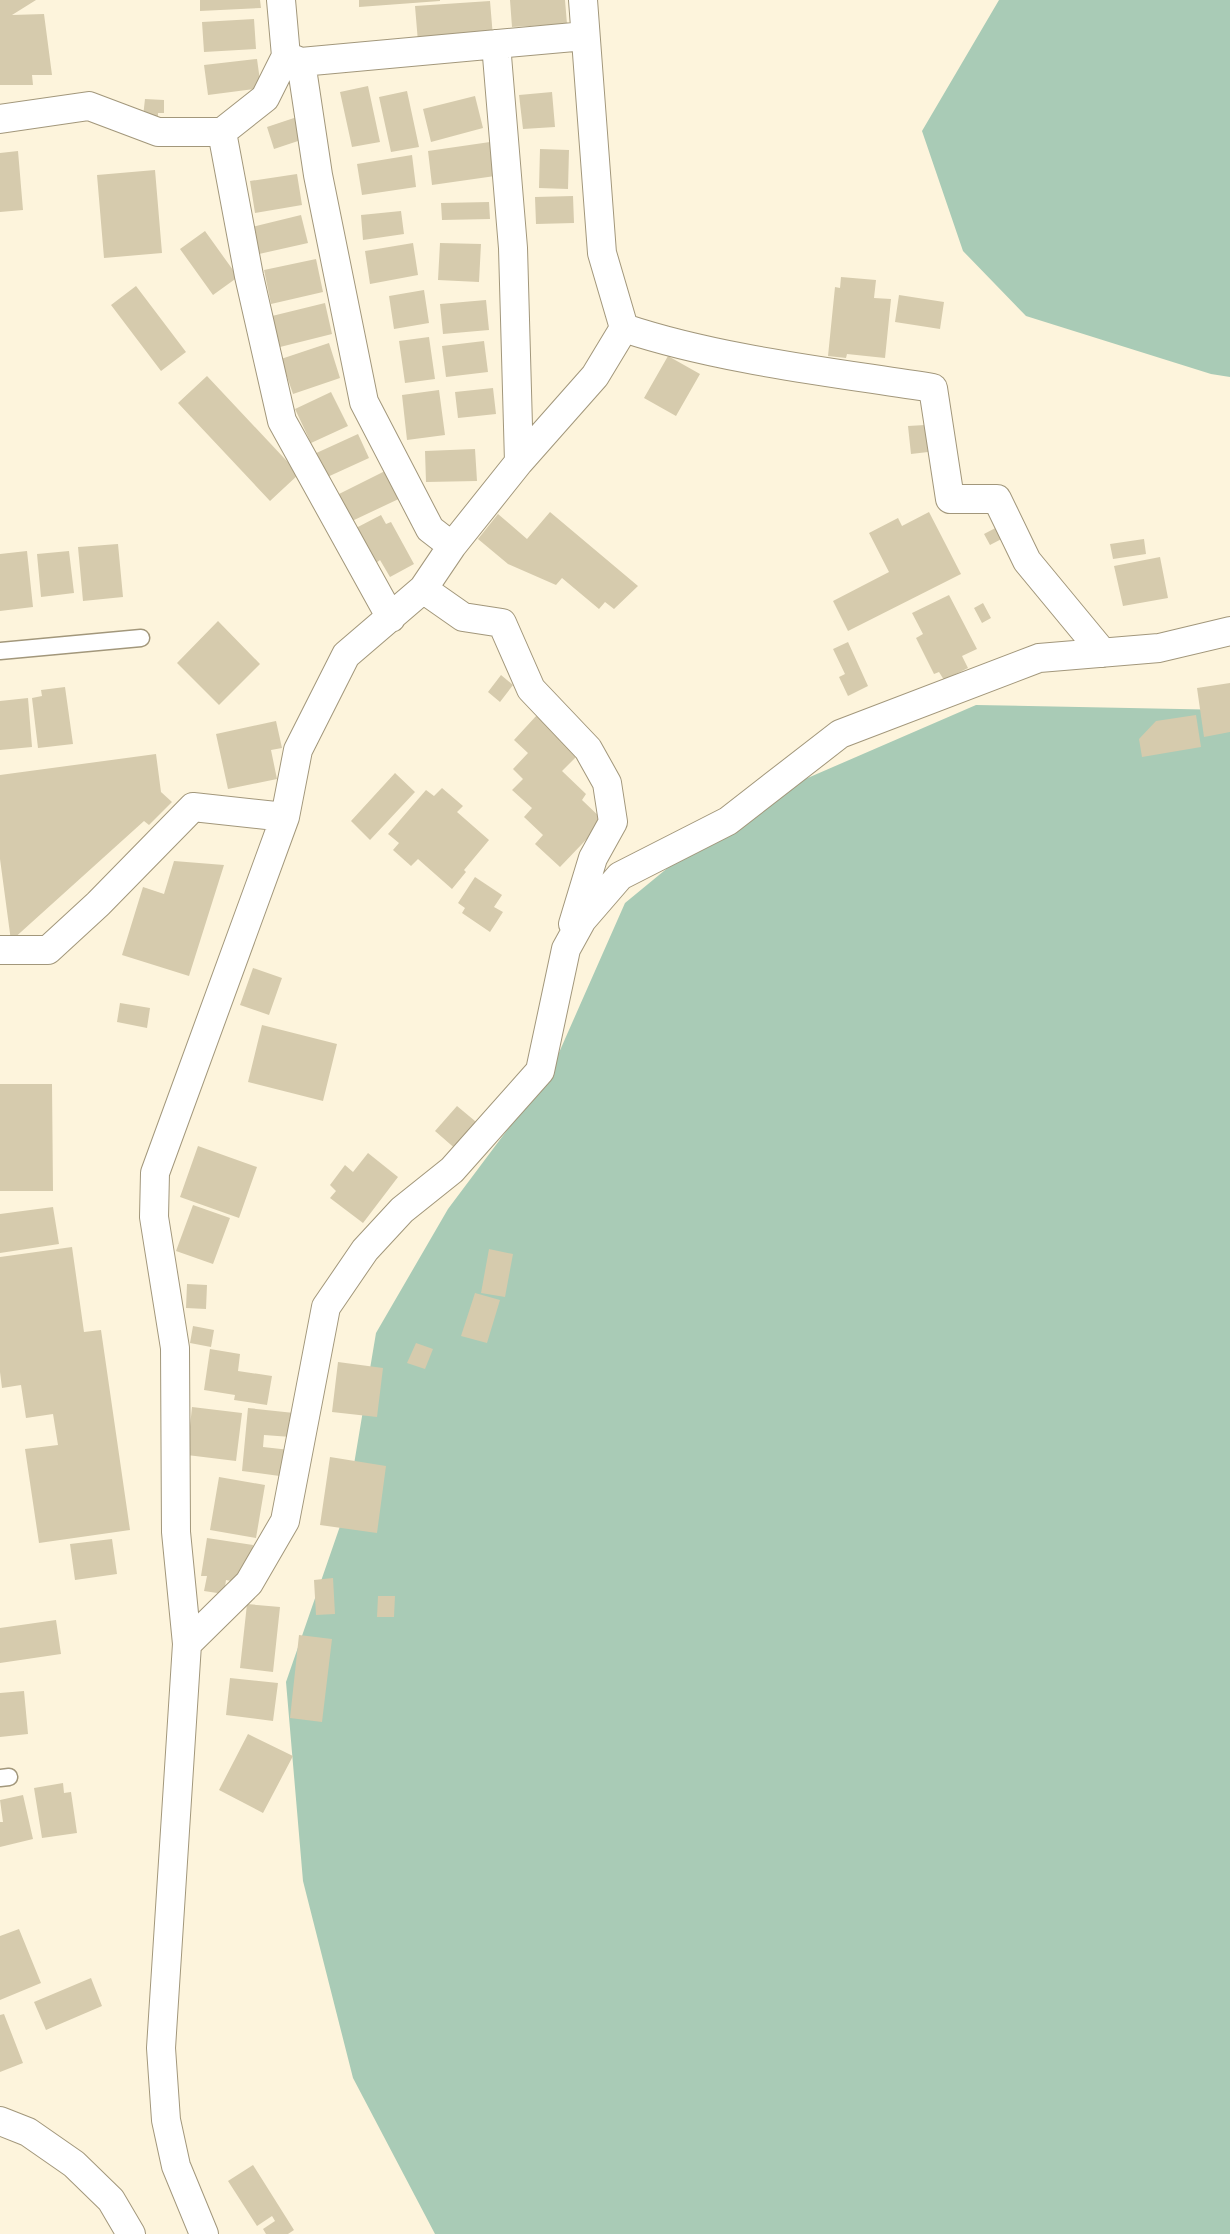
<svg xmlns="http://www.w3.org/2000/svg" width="1230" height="2234" font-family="'DejaVu Sans',sans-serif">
	<rect width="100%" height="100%" fill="#fdf4dc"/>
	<path fill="#a9cbb6" d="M999 0H1230V377L1211 374 1026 316 963 251 922 131Z
		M976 705 1230 710V2234H435L353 2078 303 1881 286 1682 347 1506 376 1333 448 1209 550 1073 625 903 743 806Z"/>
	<path fill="#d6cbad" d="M0 0H36L12 15 44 14 52 75H32L33 85H0Z
		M200 0H260L261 8 200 11Z
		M359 0H440V1L359 7Z
		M510 0H565L567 24 512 27Z
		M490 1 493 37 418 42 415 6Z
		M254 19 256 49 204 52 202 22Z
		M257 59 261 88 208 95 204 65Z
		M368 86 380 142 352 147 340 92Z
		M407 91 419 147 391 152 379 97Z
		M552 92 555 127 523 129 519 95Z
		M475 96 483 128 431 142 423 109Z
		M145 99 164 100V113H158V118L143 117Z
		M300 116 307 138 274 149 267 127Z
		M490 142 495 176 432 185 428 151Z
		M540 149 569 150 568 189 539 188Z
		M18 151 23 210 0 212V153Z
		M412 155 416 187 362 195 357 164Z
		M155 170 162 253 104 258 97 175Z
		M297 174 302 205 255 213 250 181Z
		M573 196 574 223 536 224 535 197Z
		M489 202 490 219 442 220 441 203Z
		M401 211 404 234 363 240 361 215Z
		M301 215 308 243 259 254 252 227Z
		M205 231 238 277 213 295 180 249Z
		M413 243 418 275 370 284 365 251Z
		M440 243 481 244 479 282 438 280Z
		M316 259 323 292 271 304 264 270Z
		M841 277 876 280 874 298 891 299 885 358 847 354 846 358 828 356 835 287 840 288Z
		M136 286 186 352 161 371 111 305Z
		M424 290 429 323 394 329 389 296Z
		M899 295 944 302 940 329 895 322Z
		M486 300 489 330 443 334 440 304Z
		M325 303 332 334 280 347 272 316Z
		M429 337 435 379 405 383 399 341Z
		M484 341 488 372 446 377 442 346Z
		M329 343 340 378 293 394 281 359Z
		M668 356 700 374 676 416 644 398Z
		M207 376 299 474 270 501 178 403Z
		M493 388 496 414 458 418 455 392Z
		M439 390 445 435 407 440 402 395Z
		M331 392 348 426 311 443 295 409Z
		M925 425 928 452 911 454 908 426Z
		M358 434 369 458 323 479 312 455Z
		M475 449 477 481 426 482 425 451Z
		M391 468 405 496 352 521 339 494Z
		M550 512 638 586 614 609 605 602 599 609 562 578 556 585 508 564 478 539 498 514 527 539Z
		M929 512 961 574 848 631 833 601 889 572 869 533 898 518 902 526Z
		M381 515 386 524 391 522 414 564 390 577 380 560 376 563 365 542 363 544 354 529Z
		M1005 523 1011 534 990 545 984 534Z
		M1144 539 1146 554 1113 559 1110 544Z
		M118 544 123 597 83 601 78 547Z
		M27 551 33 607 0 611V554Z
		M69 551 74 593 41 597 37 554Z
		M1160 557 1168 598 1123 606 1114 566Z
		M949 595 977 649 962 656 968 668 944 680 939 672 934 674 916 638 923 634 912 613Z
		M983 603 991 618 982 623 974 608Z
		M218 621 260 664 219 705 177 663Z
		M848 642 868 686 848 696 839 677 845 674 833 649Z
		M501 675 513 685 500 702 488 692Z
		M1230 683V732L1204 737 1197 688Z
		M65 687 73 744 38 748 32 698 42 696 41 690Z
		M28 698 32 747 0 750V701Z
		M537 715 579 754 562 771 586 794 582 800 604 821 560 867 535 844 543 835 524 817 532 808 512 790 523 779 513 769 528 753 514 740Z
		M1196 715 1201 747 1142 757 1139 739 1156 721Z
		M276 721 282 748 271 750 277 779 228 789 216 734Z
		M156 754 161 792 172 802 149 825 144 821 11 941 0 859V775Z
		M395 773 415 792 370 840 351 821Z
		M442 788 463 806 457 812 489 840 464 870 466 872 452 889 418 859 411 866 393 850 399 843 388 834 426 790 434 796Z
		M174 861 224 865 189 976 122 955 143 887 164 894Z
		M475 877 502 895 494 907 503 912 490 932 462 913 465 908 458 903Z
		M253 968 282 978 269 1015 240 1005Z
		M120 1003 150 1008 147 1028 117 1022Z
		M262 1025 337 1044 323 1101 248 1082Z
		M0 1084H52L53 1191H0Z
		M457 1106 481 1126 458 1151 435 1131Z
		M198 1146 257 1167 239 1218 180 1197Z
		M368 1153 398 1177 363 1223 330 1198 336 1191 330 1185 345 1165 353 1172Z
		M193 1205 230 1218 213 1264 176 1251Z
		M53 1207 59 1244 0 1253V1214Z
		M72 1247 84 1332 101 1330 130 1530 39 1543 25 1449 58 1445 53 1414 26 1418 21 1385 2 1388 0 1372V1257Z
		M489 1249 513 1254 505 1297 481 1293Z
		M187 1284 207 1285 206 1309 186 1308Z
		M475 1293 500 1300 487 1343 461 1336Z
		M193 1326 214 1330 211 1347 190 1343Z
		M416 1343 433 1349 425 1369 407 1363Z
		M210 1349 240 1354 238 1371 272 1376 267 1405 234 1400 235 1395 204 1390Z
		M338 1362 383 1368 377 1417 332 1412Z
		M192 1407 242 1413 236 1461 187 1455Z
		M248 1408 294 1413 291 1437 264 1435 263 1447 290 1450 287 1477 242 1471Z
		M330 1457 386 1466 377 1533 320 1525Z
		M219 1477 265 1485 256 1538 210 1530Z
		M207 1538 253 1545 250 1569 244 1573H238L236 1582 226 1580 224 1594 204 1591 207 1576H201Z
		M112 1539 117 1574 75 1580 70 1544Z
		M333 1578 335 1614 316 1615 314 1580Z
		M378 1596H395L394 1617H377Z
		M247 1604 280 1607 273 1672 240 1668Z
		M56 1620 61 1654 0 1663V1628Z
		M299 1635 332 1639 322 1722 290 1718Z
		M230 1678 278 1683 273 1721 226 1715Z
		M24 1691 28 1734 0 1737V1693Z
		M248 1734 293 1756 263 1813 219 1790Z
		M63 1783 64 1793 71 1792 77 1833 42 1838 34 1788Z
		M23 1795 33 1839 0 1847V1822H3L0 1800Z
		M19 1929 41 1983 0 2000V1936Z
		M91 1978 102 2006 46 2030 34 2002Z
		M4 2014 23 2063 0 2072V2015Z
		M253 2165 294 2230 288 2234H266L263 2229 275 2221 272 2216 257 2226 228 2181Z"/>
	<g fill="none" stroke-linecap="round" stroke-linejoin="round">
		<g stroke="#a2977b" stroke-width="19">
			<path id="lane" d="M0 651 141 638
				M0 1778 9 1777"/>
		</g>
		<g stroke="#a2977b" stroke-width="30">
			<path id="street" d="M281 0 286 56 301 62 585 36
				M496 44 513 248 519 462
				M301 62 318 175 364 402 430 529 452 546
				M0 119 89 106 158 132H222L265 98 286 56
				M222 132 249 276 282 421 391 618
				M624 328C720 360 832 372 933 388L950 499H997L1027 561 1103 653
				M423 589 463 617 502 623 531 689 588 749 607 783 613 822 593 858 573 924
				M0 950H48L98 904 193 807 285 817
				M187 1644 249 1583 285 1521 326 1307 365 1250 402 1210 452 1170 540 1071 566 949 582 920 620 876 728 821 840 734 1039 658 1159 648 1230 631
				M204 2234 176 2166 166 2120 161 2048 187 1644 176 1532 175 1348 154 1217 155 1173 285 817 298 750 346 655 423 589 452 546 519 462 595 376 624 328 602 253 583 0"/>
		</g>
		<g stroke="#a2977b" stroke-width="30">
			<path id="secondary" d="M0 2121 28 2132 74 2164 111 2200 131 2234"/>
		</g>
		<use href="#lane" stroke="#fff" stroke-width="16"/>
		<use href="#street" stroke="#fff" stroke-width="28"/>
		<use href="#secondary" stroke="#fff" stroke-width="28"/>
	</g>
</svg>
